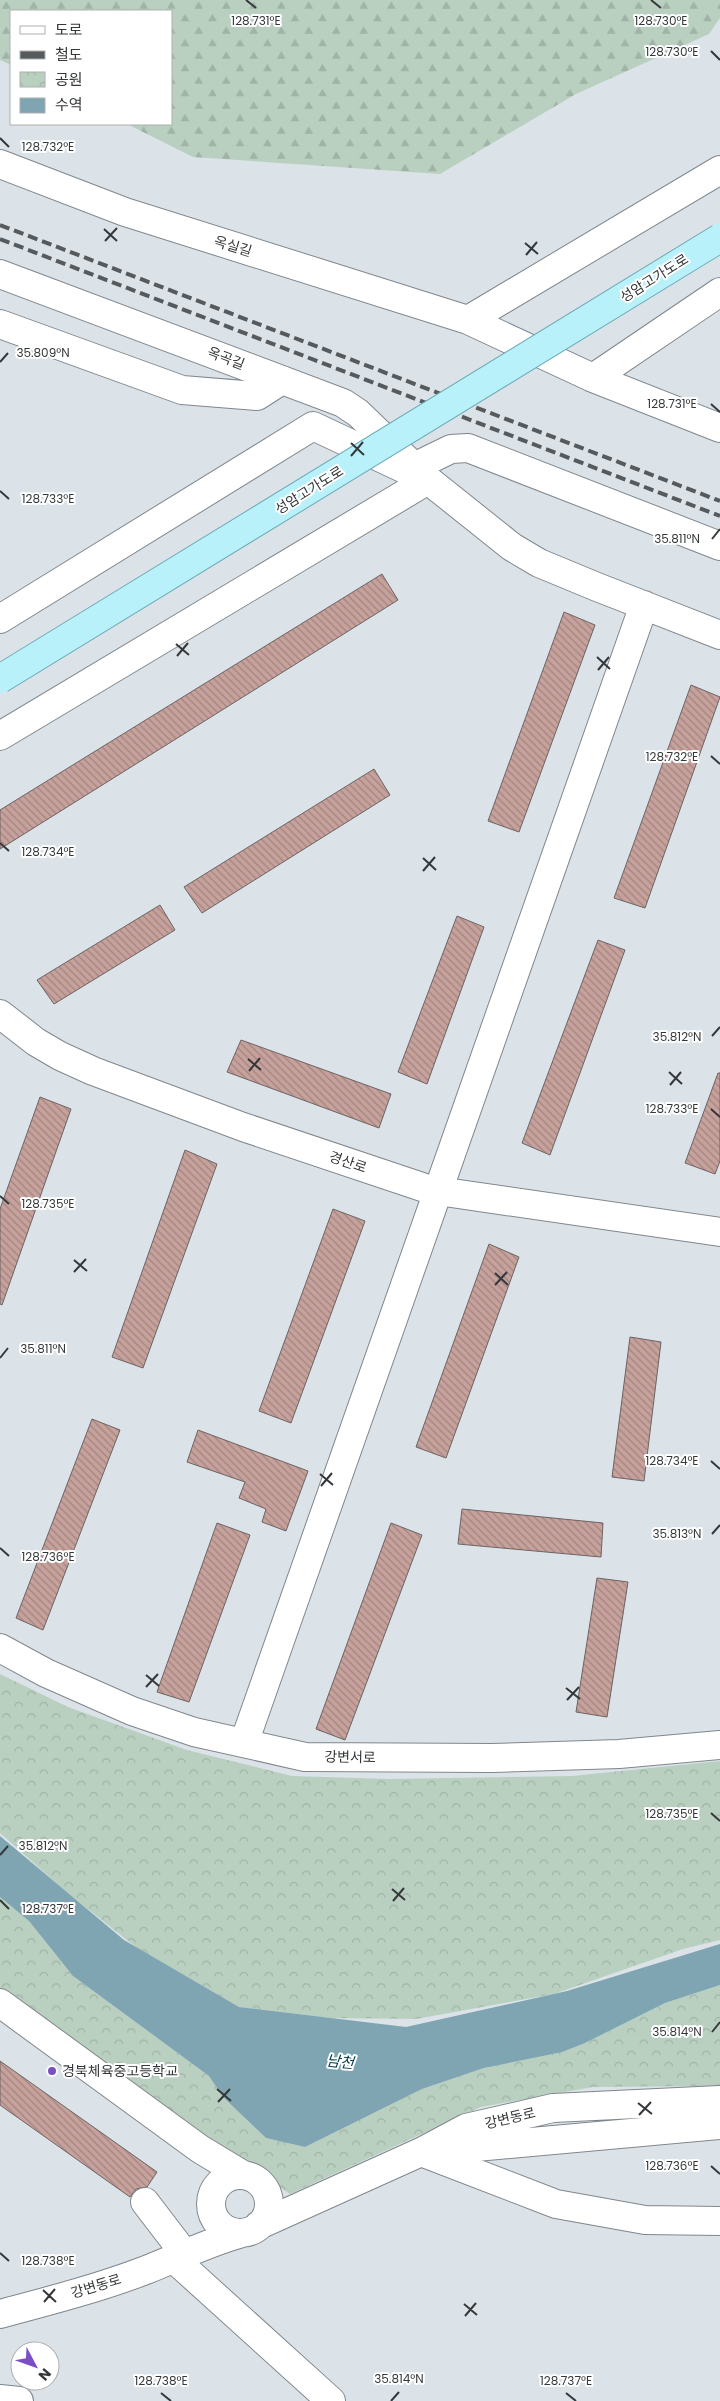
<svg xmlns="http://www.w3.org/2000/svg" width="720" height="2401" font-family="Poppins,'Noto Sans KR',sans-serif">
	<defs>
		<pattern id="forest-firs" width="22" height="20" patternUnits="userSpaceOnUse" patternTransform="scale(1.25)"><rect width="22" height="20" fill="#b9d0c0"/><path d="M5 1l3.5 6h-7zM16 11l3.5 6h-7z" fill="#a0b3a6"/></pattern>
		<pattern id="park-crowns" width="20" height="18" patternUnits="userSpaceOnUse" patternTransform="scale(1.25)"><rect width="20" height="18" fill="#b9d0c0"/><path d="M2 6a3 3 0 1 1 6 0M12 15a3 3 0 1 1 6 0" fill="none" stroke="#a0b3a6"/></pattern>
		<pattern id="building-back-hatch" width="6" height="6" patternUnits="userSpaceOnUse" patternTransform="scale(1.25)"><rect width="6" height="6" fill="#c7a19c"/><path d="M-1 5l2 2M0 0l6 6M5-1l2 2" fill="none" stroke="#a28480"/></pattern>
	</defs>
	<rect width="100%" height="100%" fill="#dbe3e9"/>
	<path fill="url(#forest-firs)" d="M0 0H720V18L709 34 576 94 440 174 193 157 127 124H171V11H11V65L0 60Z"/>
	<path fill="url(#park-crowns)" d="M0 1674 68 1707 187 1750 292 1776 390 1779 572 1776 720 1761V1940L683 1949 554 1994 416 2019 330 2018 239 2007 137 1948 64 1890 0 1833Z
		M0 1897 29 1921 73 1976 209 2076 223 2097 266 2138 305 2147 422 2089 484 2068 585 2043 665 2003 720 1985V2086L593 2087 481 2107 290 2194 0 2002Z"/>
	<path fill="#7fa4b2" d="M0 1836 124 1940 239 2007 406 2027 567 1991 720 1944V1985L665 2003 585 2043 562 2052 484 2068 422 2089 305 2147 266 2138 223 2097 209 2076 73 1976 29 1921 0 1897Z"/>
	<path fill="url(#building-back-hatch)" stroke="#6c6362" d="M382 574 398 600 0 849V810Z
		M564 612 595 625 519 832 488 821Z
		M691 685 720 697 645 908 614 898Z
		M374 769 390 795 202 913 184 887Z
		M160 905 175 930 54 1004 37 980Z
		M457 916 484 927 427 1084 398 1072Z
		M598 940 625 950 550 1155 522 1143Z
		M241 1040 391 1094 379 1128 227 1072Z
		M718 1073H720V1161L715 1174 685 1163Z
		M40 1097 71 1109 2 1305 0 1304V1209Z
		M185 1150 217 1164 143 1368 112 1357Z
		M333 1209 365 1221 291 1423 259 1411Z
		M489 1244 519 1257 446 1458 416 1447Z
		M630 1337 661 1342 644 1481 612 1477Z
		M92 1419 120 1430 43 1630 16 1618Z
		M198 1430 308 1471 286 1531 262 1522 266 1509 239 1498 245 1482 187 1462Z
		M462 1509 603 1523 601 1557 458 1544Z
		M217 1523 250 1535 189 1702 157 1692Z
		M391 1523 422 1535 345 1740 316 1729Z
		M597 1578 628 1582 607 1717 576 1712Z
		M0 2061 157 2172 147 2187 136 2189 130 2197 0 2105Z"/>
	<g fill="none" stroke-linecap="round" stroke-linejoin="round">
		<g stroke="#80878c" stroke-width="30">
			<path id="minor" d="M0 164 125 212 468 320 593 378 720 428
				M0 274 343 403 358 413 428 480 512 547 539 563 597 587 720 635
				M468 320 720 170
				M0 324 182 390 257 396 282 380
				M593 378 720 292
				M414 467 451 449 468 448 720 546
				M0 619 313 426 428 480 0 736
				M0 1014 36 1042 60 1056 93 1071 243 1127 431 1190 720 1232
				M0 1648 46 1673 132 1711 194 1732 305 1757 492 1758 619 1754 720 1745
				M244 1743 644 605
				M0 2003 200 2149 243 2175
				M720 2125 421 2152 556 2204 645 2220 720 2221
				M211 2204a29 29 0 1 1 58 0a29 29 0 1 1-58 0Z
				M145 2202 184 2253
				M259 2225 421 2152 466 2128 553 2108 720 2100
				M173 2258 331 2401
				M0 2314C49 2301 99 2288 146 2270 179 2257 209 2242 242 2233
				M0 2399 19 2401"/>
		</g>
		<use href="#minor" stroke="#fff" stroke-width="28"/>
		<path stroke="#565a5d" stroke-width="4" stroke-dasharray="10 5" stroke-linecap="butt" d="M0 225 720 501
			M0 239 720 516"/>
		<g stroke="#6caab5" stroke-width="30" stroke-linecap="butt">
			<path id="major-bridge" d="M0 679 720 238"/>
		</g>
		<use href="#major-bridge" stroke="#b9f1fa" stroke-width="28"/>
	</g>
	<path fill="none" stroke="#35383a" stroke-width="2" d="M246 0 256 8M651 0 661 8M711 51 720 60M0 138 9 147M104 229 117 241M105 241 117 228M525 243 538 254M526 255 537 242M0 362 8 353M711 404 720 412M351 443 364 455M351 456 363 442M0 491 9 499M712 539 720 529M176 644 189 655M177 656 188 643M597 657 610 669M598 670 609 657M711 756 720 764M0 843 9 851M423 858 436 870M423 871 435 857M712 1036 720 1027M248 1059 261 1070M249 1071 260 1058M669 1072 682 1084M670 1085 681 1072M711 1109 720 1117M0 1196 9 1204M74 1260 87 1271M74 1272 86 1259M495 1273 508 1285M495 1285 507 1272M0 1358 8 1348M711 1461 720 1469M320 1474 333 1485M321 1486 332 1473M712 1534 720 1525M0 1548 9 1556M146 1675 159 1686M146 1687 158 1674M566 1688 580 1699M567 1700 579 1687M711 1813 720 1821M0 1855 8 1846M392 1889 405 1900M0 1900 9 1909M393 1901 404 1888M712 2032 720 2022M217 2089 231 2101M218 2102 230 2089M638 2103 652 2114M639 2115 651 2102M711 2166 720 2174M0 2253 9 2261M43 2290 56 2302M44 2302 55 2289M464 2304 477 2315M465 2316 476 2303M161 2393 171 2401M566 2393 576 2401M391 2401 399 2392"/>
	<circle fill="#7b4ec6" stroke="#fff" stroke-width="2" cx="52" cy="2071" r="5"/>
	<g text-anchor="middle" stroke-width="4" stroke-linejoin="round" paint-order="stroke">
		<g font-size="14" fill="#35383a" stroke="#fff">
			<text transform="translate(233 246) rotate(17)" y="5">옥실길</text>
			<text transform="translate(654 278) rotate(-32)" y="5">성암고가도로</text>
			<text transform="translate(226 358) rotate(21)" y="5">옥곡길</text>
			<text transform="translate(309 490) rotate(-32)" y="5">성암고가도로</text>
			<text transform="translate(348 1162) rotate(19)" y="5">경산로</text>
			<text transform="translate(350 1757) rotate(1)" y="5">강변서로</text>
			<text transform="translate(510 2118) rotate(-13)" y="5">강변동로</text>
			<text transform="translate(96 2286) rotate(-17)" y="5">강변동로</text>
		</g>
		<g font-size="14" fill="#35383a" stroke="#fff" text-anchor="start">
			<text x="62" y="2076">경북체육중고등학교</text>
		</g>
		<g font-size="15" font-style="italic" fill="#013b4b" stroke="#fff">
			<text transform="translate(340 2062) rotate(6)" y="5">남천</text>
		</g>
	</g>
	<g font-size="12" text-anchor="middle" fill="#35383a" stroke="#fff" stroke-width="4" stroke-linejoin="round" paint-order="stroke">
		<text x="661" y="25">128.730°E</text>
		<text x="256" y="25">128.731°E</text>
		<text x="672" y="56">128.730°E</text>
		<text x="48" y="151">128.732°E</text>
		<text x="43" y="357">35.809°N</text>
		<text x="672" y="408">128.731°E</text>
		<text x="48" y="503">128.733°E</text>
		<text x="677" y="543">35.811°N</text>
		<text x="672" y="761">128.732°E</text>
		<text x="48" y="856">128.734°E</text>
		<text x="677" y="1041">35.812°N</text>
		<text x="672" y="1113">128.733°E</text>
		<text x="48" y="1208">128.735°E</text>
		<text x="43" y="1353">35.811°N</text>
		<text x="672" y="1465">128.734°E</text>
		<text x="677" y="1538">35.813°N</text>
		<text x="48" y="1561">128.736°E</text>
		<text x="672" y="1818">128.735°E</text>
		<text x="43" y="1850">35.812°N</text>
		<text x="48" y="1913">128.737°E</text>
		<text x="677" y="2036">35.814°N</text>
		<text x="672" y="2170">128.736°E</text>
		<text x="48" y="2265">128.738°E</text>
		<text x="399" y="2383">35.814°N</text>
		<text x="161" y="2385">128.738°E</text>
		<text x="566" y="2385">128.737°E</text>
	</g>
	<rect x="10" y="10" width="162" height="115" fill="#ffffff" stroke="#aeafb0"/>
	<rect x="20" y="26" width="25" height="8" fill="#ffffff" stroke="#aeafb0"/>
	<text x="55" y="35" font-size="15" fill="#35383a">도로</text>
	<rect x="20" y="51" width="25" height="8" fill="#565a5d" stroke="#aeafb0"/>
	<text x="55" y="60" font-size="15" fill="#35383a">철도</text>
	<rect x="20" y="72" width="25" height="15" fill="url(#park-crowns)" stroke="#aeafb0"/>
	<text x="55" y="85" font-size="15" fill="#35383a">공원</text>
	<rect x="20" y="98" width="25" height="15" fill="#7fa4b2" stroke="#aeafb0"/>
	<text x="55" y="110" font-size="15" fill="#35383a">수역</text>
	<g transform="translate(35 2366) rotate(131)"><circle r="24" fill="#ffffff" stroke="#aeafb0"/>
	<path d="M0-4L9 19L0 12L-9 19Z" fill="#7b4ec6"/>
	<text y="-8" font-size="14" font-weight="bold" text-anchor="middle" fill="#35383a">N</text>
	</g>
</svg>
